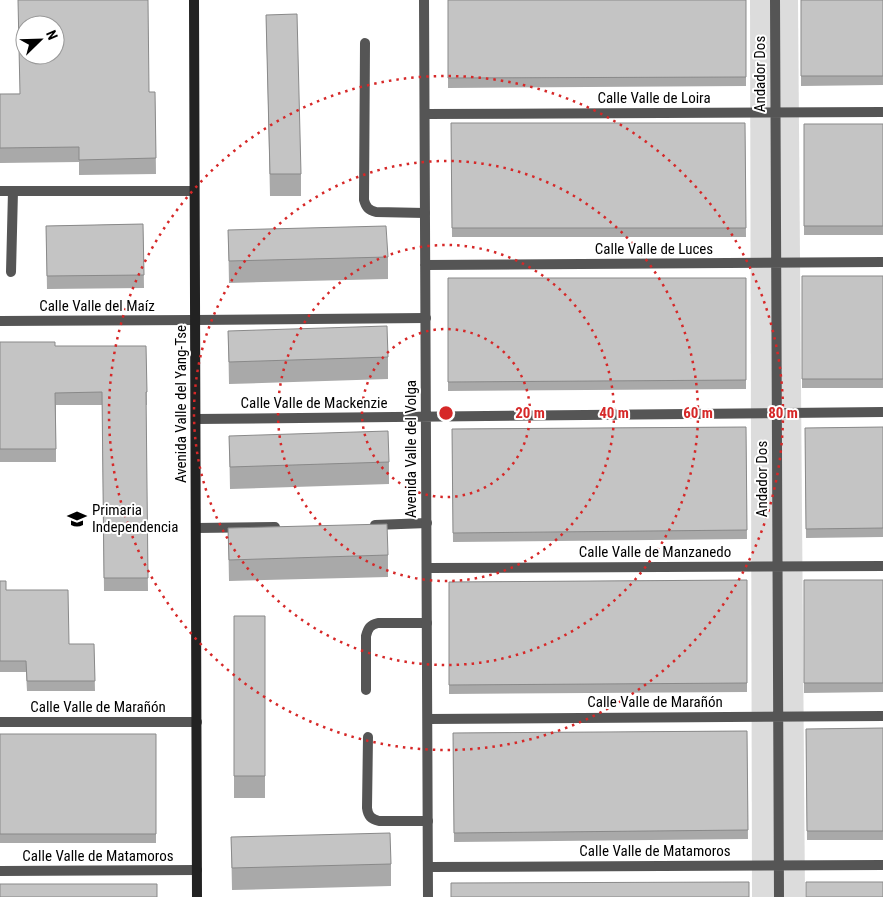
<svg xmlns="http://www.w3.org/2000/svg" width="883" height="897" font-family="'Roboto Condensed',sans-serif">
	<rect width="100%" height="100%" fill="#fff"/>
	<path fill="#dcdcdc" d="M750 0H798L805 897H752Z"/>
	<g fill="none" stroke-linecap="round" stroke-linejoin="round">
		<path stroke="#555" stroke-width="10" d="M365 43 364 200C366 207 368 210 376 212L425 213
			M0 191H194
			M11 272 13 191
			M195 320 426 318
			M375 525 427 523
			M196 528 275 527
			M366 690V636C368 628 370 625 378 623H427
			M368 737 367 808C368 816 371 819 379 821H428"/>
		<path stroke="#555" stroke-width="10" d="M424 0 428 897
			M775 0 779 897
			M425 114 883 112
			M425 265 883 262
			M0 321 195 320
			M196 419 883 412
			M427 568 883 566
			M428 719 883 716
			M0 722H197
			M428 867 883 865
			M0 871 197 870"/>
		<path stroke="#222" stroke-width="10" d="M194 0 197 897"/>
	</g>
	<path fill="#a9a9a9" d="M448 0H746V86L448 88Z
		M801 0H883V85L801 86Z
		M266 15 301 174V196H270Z
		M155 92 156 174 79 175V162L0 163V94Z
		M451 123H745L746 237H452Z
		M804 124H883V235H804Z
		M143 224 144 288 47 289 46 226Z
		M228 230 388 257V279L229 283Z
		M802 276H883V388H802Z
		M448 278H746V389L448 391Z
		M228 331 388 357V379L229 384Z
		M0 342 55 346H146L147 405H146L148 591H104L102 405H56V462H0Z
		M746 427 747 539 453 542 452 429Z
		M883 427V537L806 538 805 428Z
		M229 436 389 462V484L230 489Z
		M228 528 388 555V577L229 581Z
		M747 580V692L449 694V582Z
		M804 580H883V692L804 693Z
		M0 581 6 590 69 644H94L95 691H27L26 672H0Z
		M234 616H265V798H234Z
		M883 728V840H807L806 729Z
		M747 731 748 839 454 842 453 733Z
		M0 734H156V843H0Z
		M231 837 391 864V886L232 890Z"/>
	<path fill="#c4c4c4" stroke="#898989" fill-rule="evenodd" d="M18 0H148L149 92H155L156 158 79 160V147L0 148V94H20ZM25 25H55V55H25Z
		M448 0H746V77L448 78Z
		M801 0H883V76H801Z
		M297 14 301 174H270L266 15Z
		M451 123H745L746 228H452Z
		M804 124H883V226H804Z
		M143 224 144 275 47 276 46 226Z
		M386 226 388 257 229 261 228 230Z
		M802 276H883V379H802Z
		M448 278H746V380L448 382Z
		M387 326 388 357 229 362 228 331Z
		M0 342H55V346H146L147 392H146L148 578H104L102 392 55 393 56 449H0Z
		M746 427 747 530 453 533 452 429Z
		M883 427V528L806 529 805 428Z
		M388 431 389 462 230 467 229 436Z
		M387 524 388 555 229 560 228 528Z
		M747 580V683L449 685V582Z
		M804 580H883V683H804Z
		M0 581H6V590H68L69 644H94L95 681H27L26 661H0Z
		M234 616H265V776H234Z
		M883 728V831H807L806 729Z
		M747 731 748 830 454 833 453 733Z
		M0 734H156V834H0Z
		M390 833 391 864 232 868 231 837Z
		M749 882V897H451V883Z
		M806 882H883V897H806Z
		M0 884H157V897H0Z"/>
	<g fill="none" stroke="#d62828" stroke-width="2.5" stroke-dasharray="2.5 5">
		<circle cx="446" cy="413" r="84"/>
		<circle cx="446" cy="413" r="168"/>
		<circle cx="446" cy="413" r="252"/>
		<circle cx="446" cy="413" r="337"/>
	</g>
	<defs>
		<g id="school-bare" transform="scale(1.5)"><path d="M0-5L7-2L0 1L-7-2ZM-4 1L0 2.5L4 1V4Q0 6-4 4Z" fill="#000" stroke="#fff" stroke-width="2.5" paint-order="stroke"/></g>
	</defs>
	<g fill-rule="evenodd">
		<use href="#school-bare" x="77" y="519"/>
	</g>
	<g text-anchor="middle" stroke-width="4" stroke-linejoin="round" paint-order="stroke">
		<g font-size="15" fill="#000" stroke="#fff">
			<text transform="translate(760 74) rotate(-90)" y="5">Andador Dos</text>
			<text x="654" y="103">Calle Valle de Loira</text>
			<text x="654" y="254">Calle Valle de Luces</text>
			<text x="97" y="311">Calle Valle del Maíz</text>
			<text x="314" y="408">Calle Valle de Mackenzie</text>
			<text transform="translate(181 404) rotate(-90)" y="5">Avenida Valle del Yang-Tse</text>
			<text transform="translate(411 449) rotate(-90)" y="5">Avenida Valle del Volga</text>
			<text transform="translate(762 479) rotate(-90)" y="5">Andador Dos</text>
			<text x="655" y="557">Calle Valle de Manzanedo</text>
			<text x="655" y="707">Calle Valle de Marañón</text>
			<text x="98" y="712">Calle Valle de Marañón</text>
			<text x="655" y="856">Calle Valle de Matamoros</text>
			<text x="98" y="861">Calle Valle de Matamoros</text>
		</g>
		<g font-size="15" fill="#000" stroke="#fff" text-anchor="start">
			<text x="92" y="515">Primaria<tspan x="92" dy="17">Independencia</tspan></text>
		</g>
	</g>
	<circle cx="446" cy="413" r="8" fill="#d62828" stroke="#fff" stroke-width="2.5"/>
	<g font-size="15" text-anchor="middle" font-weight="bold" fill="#d62828" stroke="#fff" stroke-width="4" stroke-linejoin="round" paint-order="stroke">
		<text x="530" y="418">20 m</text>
		<text x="614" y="418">40 m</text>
		<text x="698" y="418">60 m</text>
		<text x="783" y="418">80 m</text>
	</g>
	<g transform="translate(40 40) rotate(67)"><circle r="24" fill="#ffffff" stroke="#999999"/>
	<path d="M0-4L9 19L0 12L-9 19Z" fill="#000000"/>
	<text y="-8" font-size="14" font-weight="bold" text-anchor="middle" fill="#000000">N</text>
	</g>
</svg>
